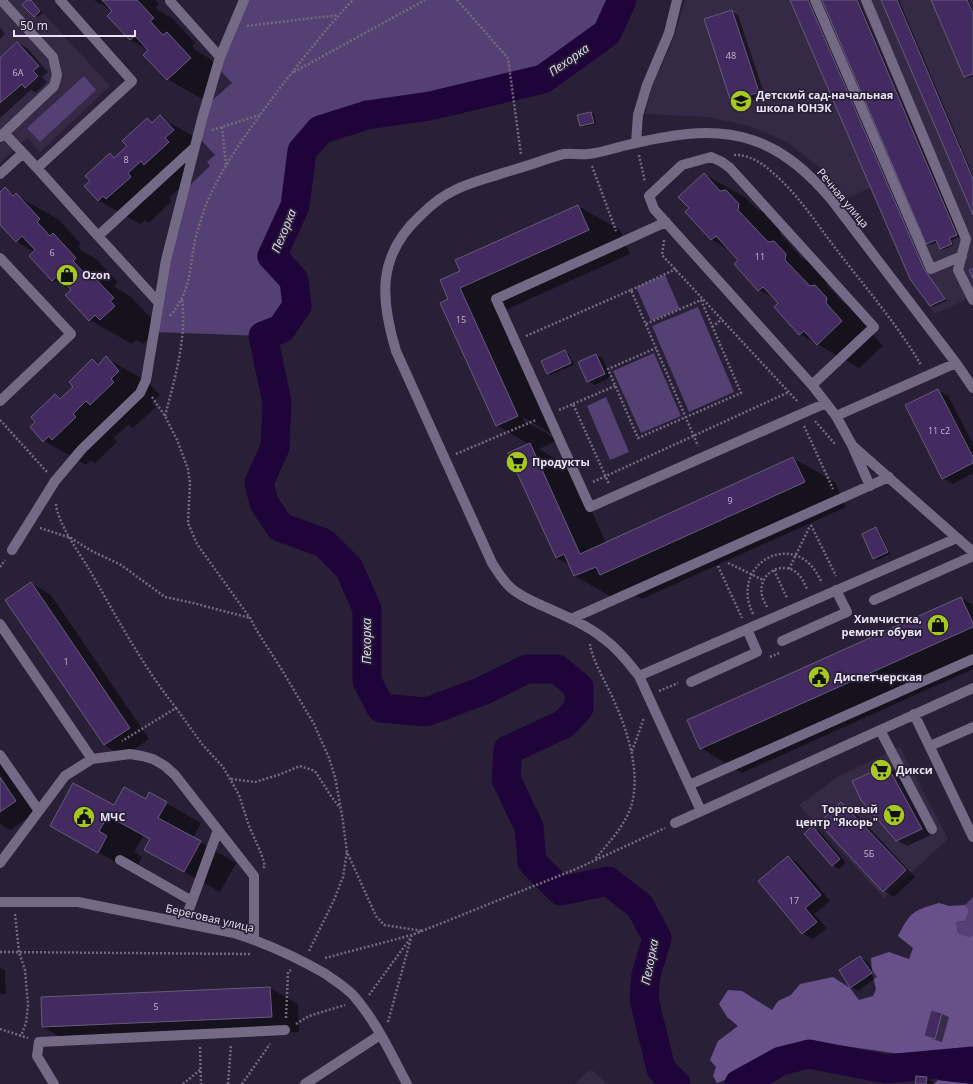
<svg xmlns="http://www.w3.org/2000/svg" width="973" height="1084" font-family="'Open Sans',sans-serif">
	<rect width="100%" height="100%" fill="#292037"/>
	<path fill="#352946" d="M0 0H31L110 86 40 152 27 138 0 163Z
		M685 0H973V298L972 297 935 314 910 279 871 187 847 199 819 167 787 142 749 126 708 117 645 114 652 87 675 35Z
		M900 747 948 839 884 898 799 805 839 776Z
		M591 1069 607 1084H574Z"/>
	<path fill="#544072" d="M244 0H622L607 33 543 79 430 106 367 115 320 130 302 151 295 206 272 256 294 280 297 306 281 329 263 336 154 332 198 135Z
		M84 76 96 90 40 142 27 128Z
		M665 275 680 309 651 321 636 287Z
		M698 307 734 392 689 412 652 326Z
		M654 353 681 416 641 433 613 371Z
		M606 397 629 452 610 460 587 406Z
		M973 897V935L969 937 958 933 956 922 965 921 969 910 965 905Z"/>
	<path fill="#68518b" d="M939 903 949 906 965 905 969 910 965 921 956 922 958 933 969 937 973 935V1054C960 1056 948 1057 935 1052L920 1059 900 1054 817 1042C787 1041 763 1061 737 1074 731 1078 724 1080 717 1083L713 1076 716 1067 710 1060 718 1041 738 1026 727 1017 719 1004 728 990 742 991 772 1010 778 1001 791 995 800 984 833 977 850 988 859 1000 873 996 876 989 872 973 871 958 889 952 909 959 913 948 898 936C910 912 914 910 939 903Z
		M938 1080 973 1084H934Z"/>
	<path fill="#1f043a" d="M973 1054V1084L938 1080 944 1055 962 1056Z"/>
	<path fill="#0007" d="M29 0 32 1 43 13 38 17 35 16Z
		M94 0H155L159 4 156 7 158 10 173 19 195 43 192 46 195 50 209 58 232 83 209 103 167 79 149 50 130 40 113 11Z
		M791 0H810L926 272 947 301 933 307 930 305Z
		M823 0H859L960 237 952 240 954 245 943 250 940 248 938 242 930 245 927 244Z
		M882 0H899L973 175V214Z
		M932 0H969L973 9V76L968 78 965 77Z
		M731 11 738 15 765 96 739 105 732 101Z
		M0 28 5 34 0 39Z
		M18 43 28 49 48 72 42 77 47 82 36 93 31 90 0 118V59Z
		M591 113 594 114 596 124 584 127 581 126Z
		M160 117 202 141 215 155 207 162 210 166 187 188 182 186 169 198 172 201 149 223 145 220 140 224 98 200 91 181 110 154 115 158 128 146 147 120 153 123Z
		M704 174 746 198 754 207 768 215 781 229 780 234 802 258 816 266 828 279 827 285 843 302 857 310 869 323 867 328 883 346 859 368 800 334 777 300 759 290 739 260 729 250 712 240 686 212 690 208Z
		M5 189 58 219 81 244 78 246 82 251 95 258 118 282 114 286 118 289 131 297 155 322 156 331 143 344 136 340 132 344 90 320 72 291 53 280 34 252 16 241 0 224V194Z
		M578 206 620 230 630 254 501 312 558 438 523 417V420L558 440 539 449 572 468 606 543 793 458 835 482 846 507 642 599 632 593 617 600 575 576 571 566 556 558 529 444 496 425 450 300 461 272Z
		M565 351 568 353 574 365 550 375 547 373Z
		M596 355 603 359 611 377 595 385 588 381Z
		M106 358 148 382 160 395 152 403 156 407 133 428 128 425 114 438 117 442 95 463 90 460 86 465 44 441 37 422 55 395 62 399 75 387 93 360 99 364Z
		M938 390 948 396 973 444V473L953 484 943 478Z
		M876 528 879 530 890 554 877 560 874 558Z
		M31 583 51 595 149 739 124 756 104 745Z
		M961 598 973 605V669L742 773 701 748Z
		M0 761 35 813 10 830 0 824Z
		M887 766 897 772 931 835 907 846 897 840Z
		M146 800 166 803 201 823 193 838 236 863 220 892 145 850 151 839 144 835 134 852 142 857 134 872 86 846 114 807Z
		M841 803 852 809 915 877 894 897 884 891Z
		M812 828 819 831 846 863 839 869 833 865Z
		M788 857 798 863 830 901 814 914 827 928 813 939 803 934 759 881Z
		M860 957 867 961 877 977 858 991 851 987Z
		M0 968 5 970 6 994H0Z
		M270 988 298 1004 299 1032 71 1043 43 1027 42 998Z
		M932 1011 942 1014 949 1017 942 1042 932 1039 925 1035Z
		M917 1077 927 1078 933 1082V1084H916Z"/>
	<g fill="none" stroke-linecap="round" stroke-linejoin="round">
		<path stroke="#1f043a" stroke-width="29" d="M622 0 607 33 543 79 430 106 367 115 320 130 302 151 295 206 272 256 294 280 297 306 281 329 263 336 277 402 275 447 259 483 264 503 280 527 324 543 349 568 367 609V681L381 708 426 712 482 691 527 669H557L579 687V708L564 724 508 750 506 779 529 827 532 862 561 891 608 881 640 906 657 938 646 975 644 999 661 1069 676 1084
			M739 1084 781 1061 809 1054 886 1069 973 1061"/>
	</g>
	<path fill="#432b62" stroke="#665c77" d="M27 0H31L40 11 34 17 22 5Z
		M102 0H137L154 18 150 21 163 35 167 32 191 58 167 80 143 55 148 50 135 36 130 40 107 16 112 11Z
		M790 0H808L924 269 945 299 930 306 910 279Z
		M822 0H857L957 235 949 238 952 244 940 249 936 240 926 244Z
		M881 0H897L973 179V215Z
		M931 0H967L973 13V74L964 77Z
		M732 10 759 92 731 102 704 19Z
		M17 42 39 66 33 71 38 76 25 88 22 84 0 103V58Z
		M591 112 594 123 580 126 577 115Z
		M160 115 174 130 165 138 169 142 144 165 141 161 128 173 131 177 106 199 103 196 98 201 84 186 90 181 85 176 110 153 114 158 127 146 122 141 147 118 152 123Z
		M704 173 720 191 726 190 739 204 738 210 768 242 774 241 786 254 785 260 810 286 815 285 827 298 826 303 842 321 817 345 804 331 799 335 774 307 778 303 763 287 758 291 734 264 738 260 716 236 711 240 685 212 689 208 678 197Z
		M5 187 13 196 16 193 40 219 37 222 50 236 53 233 76 258 73 261 86 275 89 272 114 298 110 301 115 306 100 320 95 315 89 321 65 295 71 290 58 275 52 281 29 256 35 250 22 236 16 242 0 225V192Z
		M578 205 589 230 460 288 518 416 496 426 440 303 448 299 440 280 460 271 455 260Z
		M973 268V279L969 270Z
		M565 350 571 363 547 374 541 361Z
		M596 354 605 374 587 382 578 362Z
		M106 356 119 371 111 379 114 382 90 405 86 401 73 414 76 417 52 440 49 436 43 442 30 427 35 422 31 417 55 394 60 399 73 387 69 382 92 359 98 365Z
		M938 389 973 457V463L942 479 905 405Z
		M530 443 580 554 793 457 805 482 600 575 596 567 574 576 564 554 556 558 508 453Z
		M876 527 888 552 873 559 862 534Z
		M31 582 130 728 104 745 5 600Z
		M961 597 973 623V627L700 749 687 720Z
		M887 765 922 829 896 841 861 800 852 781Z
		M0 777 16 801 0 812Z
		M73 783 114 805 124 787 146 799 149 792 167 802 158 818 201 841 184 872 144 850 150 839 108 816 99 831 107 836 98 853 50 826Z
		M841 802 906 870 883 892 819 823Z
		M812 826 840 859 832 866 804 834Z
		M788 856 821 895 805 908 817 922 802 934 758 881Z
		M860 956 872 973 850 988 839 970Z
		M270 987 272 1017 42 1027 41 997Z
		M931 1010 942 1013 935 1039 924 1036Z
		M916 1076 927 1077 926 1084H915Z"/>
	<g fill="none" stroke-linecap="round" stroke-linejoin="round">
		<path stroke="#726a7e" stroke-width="2.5" stroke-dasharray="2 2" stroke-linecap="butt" d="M457 0 508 58 521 155
			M247 26 338 15
			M294 72 425 0
			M222 127 226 165
			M212 130 260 115
			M639 155 645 182
			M734 155C748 154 762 163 772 172 798 194 816 223 836 249 865 287 897 324 921 365
			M592 166 616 231
			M664 240 662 255 798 402
			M631 290 676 269
			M170 316C190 292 189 274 194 246 197 231 202 216 207 202 225 161 253 125 279 89 303 59 326 28 353 0
			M646 324 701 300 741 393 638 438 608 369 656 348
			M712 327 722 319
			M526 336 631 290 698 446
			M152 397 165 416 177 440 188 469 190 483 188 523 197 544 250 618 257 631 282 670 314 724 329 758 335 777 342 815 347 852 376 916 384 925 423 931
			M573 404 615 386
			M559 410 573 404 609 484
			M165 416C175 378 187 338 182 299
			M0 420 47 472
			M815 421 835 444
			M804 426 833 489
			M456 454 536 420
			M593 482 789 392
			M56 504C58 524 78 551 89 569 116 616 142 665 176 708L122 741
			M811 525 836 576
			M40 528 71 538 90 550 121 565 165 597 193 603 250 618
			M728 563 763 580
			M718 566 742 618
			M0 567 5 560
			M789 569 810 526
			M774 570 787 598
			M767 607C763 600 760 593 762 585 765 570 785 562 797 573 802 577 804 583 807 589
			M753 614C729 565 790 531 816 572 818 575 820 579 822 583
			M590 644C591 656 604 680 610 692 626 726 644 775 629 812 621 830 607 845 595 859
			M770 657 779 653
			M659 691 678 683
			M176 708 202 744 223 767 230 779 239 795 249 826 261 853 265 866 263 868
			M632 751 644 718
			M231 779 255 782 278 775 300 766 315 771 331 796 340 808
			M15 914 19 952 25 970 28 1005 26 1023 21 1036
			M309 951 334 900 343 877 347 852
			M0 952 251 954
			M325 958 412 935 576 869 665 828
			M369 995 412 936
			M286 1018 288 972 291 970
			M388 1022 411 938
			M296 1024 309 1016 345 1005
			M0 1029 28 1038
			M200 1047 201 1084
			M183 1084 200 1070
			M228 1084 231 1045
			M242 1084 270 1044"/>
		<path stroke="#746a86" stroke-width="10" d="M815 0 931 269 962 256
			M866 0 966 239 958 270 973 300
			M170 1 220 57
			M4 133 23 153
			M0 137 54 86 57 75 53 57 1 0
			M636 143 638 115 647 85 669 33 677 0
			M37 168 98 236 194 148
			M0 174 23 153 37 168 132 81 60 0
			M666 222 496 299 590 507 826 403
			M98 236 159 303
			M0 258 71 334 0 401
			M812 385 874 327 730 168 722 162 711 157 682 165 649 196 654 209 812 385 836 416 852 445 870 486
			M836 416 956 363
			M854 447 973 552
			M12 550 55 481 82 449 140 393 146 380 166 260 202 119 220 57 244 0
			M874 600 973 556
			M571 619 889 477
			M0 624 92 759
			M782 641 847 612 836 590
			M639 676 957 538
			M691 682 757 652 747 629
			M914 714 973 837
			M880 730 932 829
			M930 746 973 727
			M0 755 39 811
			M689 785 973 659
			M701 811 639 676C628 662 618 649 603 638 585 624 563 615 543 606 532 601 520 596 511 588 503 581 498 572 492 563L396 351C380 298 377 255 421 215 431 205 442 196 455 190 471 182 489 178 506 172 520 168 533 164 547 159 552 158 558 155 564 154 572 153 580 155 588 154 600 153 612 149 623 146 665 136 710 126 752 140 784 150 809 173 831 199L956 363 973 388
			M675 823 973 688
			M120 860 192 901
			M0 863 65 776 92 759 130 754 142 756 153 759 165 766 175 775 254 876V939
			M0 902H78L234 933C265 943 296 957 324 973 334 980 344 986 353 995 376 1021 391 1054 407 1084
			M184 923 218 830
			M54 1084 37 1056 39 1042 285 1030
			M305 1084 380 1035"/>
	</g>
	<defs>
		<g id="school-disc" transform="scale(1.15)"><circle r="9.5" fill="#a6c821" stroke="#292037"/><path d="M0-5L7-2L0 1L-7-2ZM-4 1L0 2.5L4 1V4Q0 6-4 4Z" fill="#111"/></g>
		<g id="shop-disc" transform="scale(1.15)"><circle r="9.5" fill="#a6c821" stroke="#292037"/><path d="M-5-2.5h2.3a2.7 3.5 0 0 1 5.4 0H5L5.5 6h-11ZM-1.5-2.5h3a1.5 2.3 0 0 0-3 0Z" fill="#111"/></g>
		<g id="supermarket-disc" transform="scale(1.15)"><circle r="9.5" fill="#a6c821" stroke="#292037"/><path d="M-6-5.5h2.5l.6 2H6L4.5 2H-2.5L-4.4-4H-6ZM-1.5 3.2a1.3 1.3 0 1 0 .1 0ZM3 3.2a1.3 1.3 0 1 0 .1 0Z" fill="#111"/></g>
		<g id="civic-disc" transform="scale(1.15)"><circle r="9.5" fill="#a6c821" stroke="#292037"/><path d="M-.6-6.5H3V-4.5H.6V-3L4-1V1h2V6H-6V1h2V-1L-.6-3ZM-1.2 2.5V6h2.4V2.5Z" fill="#111"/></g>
	</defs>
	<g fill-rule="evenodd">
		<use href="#school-disc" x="741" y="101"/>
		<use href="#shop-disc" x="67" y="275"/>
		<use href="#supermarket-disc" x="517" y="462"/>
		<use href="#shop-disc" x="938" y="625"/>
		<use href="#civic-disc" x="819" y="677"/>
		<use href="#supermarket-disc" x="881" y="770"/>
		<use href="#supermarket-disc" x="894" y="815"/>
		<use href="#civic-disc" x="84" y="817"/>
	</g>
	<g text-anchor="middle" stroke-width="3.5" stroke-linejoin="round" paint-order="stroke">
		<g font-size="9" fill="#c0b5cf">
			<text x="731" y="59">48</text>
			<text x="18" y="76">6А</text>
			<text x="126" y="163">8</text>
			<text x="52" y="256">6</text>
			<text x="760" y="260">11</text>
			<text x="461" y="323">15</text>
			<text x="939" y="434">11 с2</text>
			<text x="730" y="504">9</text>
			<text x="66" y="665">1</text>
			<text x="869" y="857">5Б</text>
			<text x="794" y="904">17</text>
			<text x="156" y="1010">5</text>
		</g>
		<g font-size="11" font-weight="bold" fill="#e9e3f3" stroke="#292037" text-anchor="start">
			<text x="756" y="99">Детский сад-начальная<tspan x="756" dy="13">школа ЮНЭК</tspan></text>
			<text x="82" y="279">Ozon</text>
			<text x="532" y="466">Продукты</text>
			<text x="922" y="623" text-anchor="end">Химчистка,<tspan x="922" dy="13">ремонт обуви</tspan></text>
			<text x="834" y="681">Диспетчерская</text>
			<text x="896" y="774">Дикси</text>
			<text x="878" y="813" text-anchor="end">Торговый<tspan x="878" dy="13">центр "Якорь"</tspan></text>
			<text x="100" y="821">МЧС</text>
		</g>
		<g font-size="11" fill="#e9e3f3" stroke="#292037">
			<text transform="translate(843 198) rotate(50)" y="4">Речная улица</text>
			<text transform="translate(210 918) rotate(13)" y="4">Береговая улица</text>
		</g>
		<g font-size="12" font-style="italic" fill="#e6dff1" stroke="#292037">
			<text transform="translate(569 60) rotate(-35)" y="4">Пехорка</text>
			<text transform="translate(284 231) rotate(-68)" y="4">Пехорка</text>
			<text transform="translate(367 641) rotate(-90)" y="4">Пехорка</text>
			<text transform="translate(650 962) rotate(-79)" y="4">Пехорка</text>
		</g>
	</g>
	<path d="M14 30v6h121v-6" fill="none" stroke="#e9e3f3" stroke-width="2"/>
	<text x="20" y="30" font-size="12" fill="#e9e3f3" stroke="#292037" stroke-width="3" paint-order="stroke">50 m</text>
</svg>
